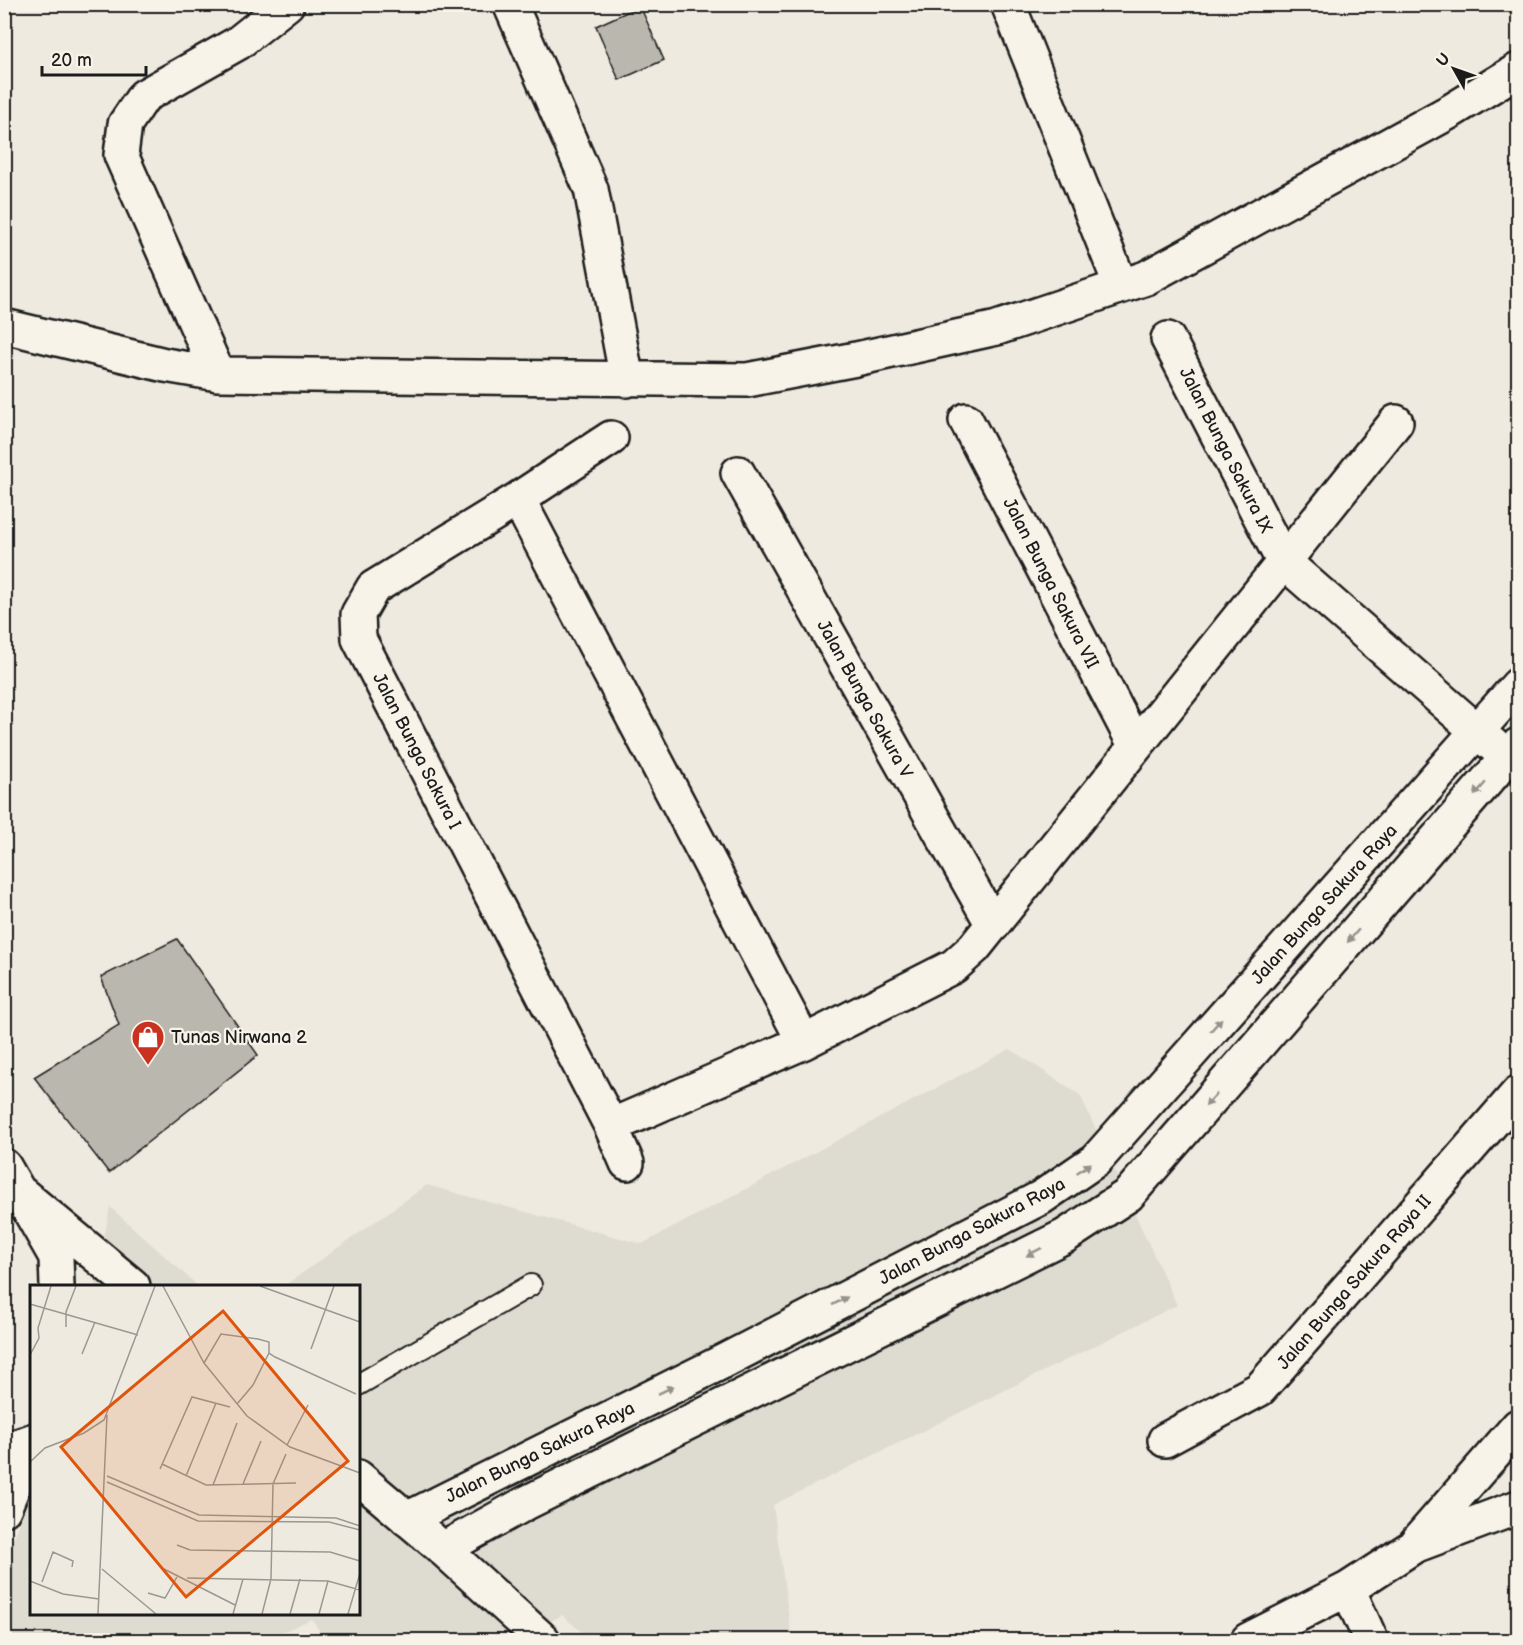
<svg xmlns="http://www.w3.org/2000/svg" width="1523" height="1645" font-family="'Balsamiq Sans',sans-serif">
	<rect width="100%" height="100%" fill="#eeeae0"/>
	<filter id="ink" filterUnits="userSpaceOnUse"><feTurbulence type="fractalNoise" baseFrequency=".0167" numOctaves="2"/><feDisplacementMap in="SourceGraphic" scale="12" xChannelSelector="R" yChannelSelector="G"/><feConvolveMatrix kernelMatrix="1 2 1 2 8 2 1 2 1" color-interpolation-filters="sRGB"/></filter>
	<g filter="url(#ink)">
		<path fill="#dedbd1" d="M1010 1049 1080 1095 1177 1305 773 1505 792 1640H591L562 1615 515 1640H325L312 1619 264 1640H5V1560L31 1495 32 1614H358V1286H284L427 1185 642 1244Z
			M110 1207 198 1286H95Z"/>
		<path fill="#bab7af" stroke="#1c1c1c" stroke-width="1.5" d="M640 6 664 60 619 80 596 26Z
			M177 939 258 1055 109 1173 34 1077 119 1025 101 977Z"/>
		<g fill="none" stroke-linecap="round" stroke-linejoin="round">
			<g stroke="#1c1c1c" stroke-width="24">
				<path id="service" d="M358 1385 531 1285
					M4 1443 32 1434"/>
			</g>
			<g stroke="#1c1c1c" stroke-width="38">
				<path id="minor" d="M510 4 591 189 627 380
					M1008 4 1121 286
					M4 326 165 365 218 374 747 380 856 359 997 328 1146 278 1451 111 1518 70
					M1168 339 1283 561 1493 745
					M218 374 121 155 125 124 144 96 238 43 287 4
					M966 420 1135 745
					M611 438 518 499 373 588 358 614 359 639 611 1126 627 1163
					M738 473 993 925
					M518 499 804 1042
					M611 1126 804 1042 954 966 974 948 1396 422
					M1165 1440 1260 1389 1518 1093
					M407 1519 726 1360 1042 1197 1096 1160 1518 685
					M1415 1544 1518 1426
					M443 1549 526 1503 1065 1236 1128 1195 1518 745
					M1348 1589 1371 1640
					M1248 1640 1348 1589 1414 1546 1518 1507"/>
			</g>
			<g stroke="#1c1c1c" stroke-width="38">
				<path id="secondary" d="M4 1166 56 1257 57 1286
					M22 1194 133 1286
					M358 1477 443 1549 543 1640
					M4 1509 32 1441"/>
			</g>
			<use href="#service" stroke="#f7f3e8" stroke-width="20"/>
			<use href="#minor" stroke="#f7f3e8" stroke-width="33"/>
			<use href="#secondary" stroke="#f7f3e8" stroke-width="33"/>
		</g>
		<defs><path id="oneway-solid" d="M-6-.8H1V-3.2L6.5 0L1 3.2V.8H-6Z" transform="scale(1.5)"/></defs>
		<g fill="#94928c">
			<use href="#oneway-solid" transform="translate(1480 789) rotate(131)"/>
			<use href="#oneway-solid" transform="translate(1353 936) rotate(131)"/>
			<use href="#oneway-solid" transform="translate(1216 1025) rotate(-48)"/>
			<use href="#oneway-solid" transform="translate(1211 1100) rotate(131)"/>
			<use href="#oneway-solid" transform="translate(1084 1168) rotate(-34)"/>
			<use href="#oneway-solid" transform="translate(1034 1252) rotate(153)"/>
			<use href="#oneway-solid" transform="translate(840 1301) rotate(-27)"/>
			<use href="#oneway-solid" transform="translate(666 1390) rotate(-26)"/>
		</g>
	</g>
	<defs>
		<g id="shop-pin" transform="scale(1.725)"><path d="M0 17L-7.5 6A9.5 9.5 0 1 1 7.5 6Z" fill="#c8321e" stroke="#f7f3e8"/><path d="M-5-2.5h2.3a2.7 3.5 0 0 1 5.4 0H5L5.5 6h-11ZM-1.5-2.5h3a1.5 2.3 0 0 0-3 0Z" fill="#fff"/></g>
	</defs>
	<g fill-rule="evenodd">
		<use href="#shop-pin" x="148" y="1037"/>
	</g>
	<g text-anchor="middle" stroke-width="4.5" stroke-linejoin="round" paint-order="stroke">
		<g font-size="18" fill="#1c1c1c" stroke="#f7f3e8">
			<text transform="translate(1226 450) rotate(63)" y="6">Jalan Bunga Sakura IX</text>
			<text transform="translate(1051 583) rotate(63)" y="6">Jalan Bunga Sakura VII</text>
			<text transform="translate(865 699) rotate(61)" y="6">Jalan Bunga Sakura V</text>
			<text transform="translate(417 751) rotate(63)" y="6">Jalan Bunga Sakura I</text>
			<text transform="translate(1324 904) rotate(-48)" y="6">Jalan Bunga Sakura Raya</text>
			<text transform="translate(972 1231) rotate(-28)" y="6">Jalan Bunga Sakura Raya</text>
			<text transform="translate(1354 1282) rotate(-49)" y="6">Jalan Bunga Sakura Raya II</text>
			<text transform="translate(540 1452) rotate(-26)" y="6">Jalan Bunga Sakura Raya</text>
		</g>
		<g font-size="18" fill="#1c1c1c" stroke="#f7f3e8" text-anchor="start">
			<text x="171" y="1043">Tunas Nirwana 2</text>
		</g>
	</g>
	<g transform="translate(30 1285)">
		<rect width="330" height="330" fill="#eeeae0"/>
		<path fill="none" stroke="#9a9892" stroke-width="1.5" d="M133 1 174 78 217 131 260 162 330 188M230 1 330 37M0 19 108 50M36 42V27L46 1M281 64 304 1M52 69 65 37M0 70 9 53 8 43 21 1M174 78 191 49 228 54 239 57V68L245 72 326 109M207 119 223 100 239 68M257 160 278 120M0 177 15 163 54 148 74 135 125 1M132 179 176 200 266 198M130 184 162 112 200 122M77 191 169 230 306 233 330 241M156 191 186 118M77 197 168 236 299 237 330 245M213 199 231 156M183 200 207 138M147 260 160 265 300 267 330 276M132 283 205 320M72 284 126 329M157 293 298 296 330 305M0 296 33 309 69 314M12 297 23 267 43 276 42 282M118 308 135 313 148 290M68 329 77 130M203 329 213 294M232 329 241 294 243 199 256 169M260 329 270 294M289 329 298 296M318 329 330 288"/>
		<path fill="#de560d" fill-opacity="0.15" stroke="#de560d" stroke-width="3" d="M193 26 318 176 156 312 31 162Z"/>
		<rect width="330" height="330" fill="none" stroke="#1c1c1c" stroke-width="3"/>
	</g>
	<rect width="1523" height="1645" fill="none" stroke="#f7f3e8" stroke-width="24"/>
	<rect x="12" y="12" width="1499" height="1621" fill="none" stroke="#1c1c1c" stroke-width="2" filter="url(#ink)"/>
	<g transform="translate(1454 69) rotate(310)" stroke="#f7f3e8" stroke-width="4.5" paint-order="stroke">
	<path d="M0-4.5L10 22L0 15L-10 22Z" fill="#1c1c1c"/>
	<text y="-9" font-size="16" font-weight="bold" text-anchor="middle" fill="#1c1c1c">U</text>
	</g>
	<path d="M42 66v9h104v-9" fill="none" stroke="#1c1c1c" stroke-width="3"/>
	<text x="51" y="66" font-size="18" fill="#1c1c1c" stroke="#f7f3e8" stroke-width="4.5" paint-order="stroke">20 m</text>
</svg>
